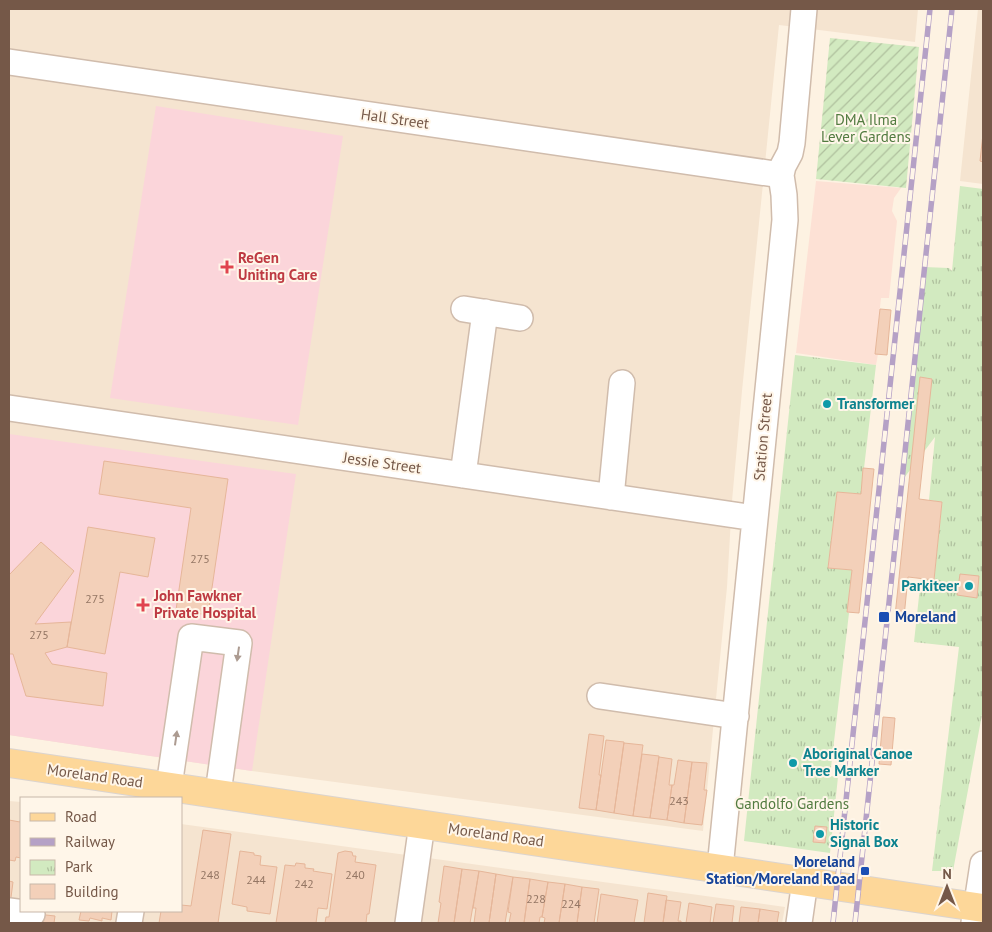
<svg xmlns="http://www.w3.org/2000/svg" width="992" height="932" font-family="'PT Sans',sans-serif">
	<defs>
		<pattern id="park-tufts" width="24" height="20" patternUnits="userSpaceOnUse" patternTransform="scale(1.25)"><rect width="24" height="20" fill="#d2eac0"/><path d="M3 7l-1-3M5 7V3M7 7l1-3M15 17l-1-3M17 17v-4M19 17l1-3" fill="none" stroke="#afc09e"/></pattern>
		<pattern id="garden-furrows" width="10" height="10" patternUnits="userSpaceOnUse" patternTransform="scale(1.25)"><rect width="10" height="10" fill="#d2eac0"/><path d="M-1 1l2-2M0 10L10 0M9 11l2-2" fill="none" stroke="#afc09e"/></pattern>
	</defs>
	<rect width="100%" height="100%" fill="#fdf2e2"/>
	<path fill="#f5e4d0" d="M9 9H918L915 42 779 25 742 391 732 501 727 587 703 831 252 771 9 735Z
		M978 9H983V184L960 181Z
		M9 801 21 802V911H181V824L785 907 782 923H9Z"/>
	<path fill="#fde1d5" d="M816 181 901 188 894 198 892 211 897 221 889 298H881L875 353 878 354 876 365 796 353Z"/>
	<path fill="#fbd5da" d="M156 106 343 136 298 425 110 398Z
		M9 434 296 474 252 771 9 735Z"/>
	<path fill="url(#park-tufts)" d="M960 186 983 189V709L953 871H932L959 647 914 642 921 578 934 580 942 502 929 500 935 437 901 482 924 267 949 268 952 271Z
		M795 355 876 365 861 494 837 492 828 568 852 570 847 612 849 613 830 776 838 777 830 853 744 841Z"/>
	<path fill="url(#garden-furrows)" d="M830 38 919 47 906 188 816 179Z"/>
	<path fill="#f3d0b9" stroke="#e6b699" d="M983 134V162L980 161Z
		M880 309 891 310 887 355 875 354Z
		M920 377 932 379 919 499 942 502 934 580 908 577 904 617 895 616Z
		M104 461 228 479 208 615 176 610 191 508 99 494Z
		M863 468 874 469 859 613 847 612 852 570 828 568 837 492 861 494Z
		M88 527 155 538 148 577 120 572 105 654 67 647Z
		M41 542 74 571 35 624 71 622 67 647 45 653 52 664 107 673 103 706 26 696 13 654H9V575Z
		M960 574 979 576 977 598 957 595Z
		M883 717 895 718 891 765 879 764Z
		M589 734 604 736 599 775H601L596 810 579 808Z
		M606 740 624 742 614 813 596 810Z
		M624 743 643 745 633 816 614 813Z
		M642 754 659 756 650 818 633 816Z
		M659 757 672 759 669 785H672L667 820 650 818Z
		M678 760 692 762 684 823 667 820 672 785H674Z
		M692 762 707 763 704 790H707L702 825 684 823Z
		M21 817V858L16 857 15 861 9 860V820L20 822Z
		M815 826 827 827 825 843 813 842Z
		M203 830 231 834 218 923H159L161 911H181V905L191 906Z
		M240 851 254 853V855L261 856 260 865 277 867 270 914 247 911V907L232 904Z
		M345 851 352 852 353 856H356L355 862 376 865 369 914H367L366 923H325L326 917H329L338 853Z
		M296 863 305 864V868L314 869 313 871 332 874 327 909 318 908 316 923H276L285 865 295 866Z
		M444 866 462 869 454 923H438L441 903 439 902Z
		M462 869 479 871 470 923H454Z
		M479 871 496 874 489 923H474L476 908H473Z
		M496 874 513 877 505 923H489Z
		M513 877 530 879 524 923H509L511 913 508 912Z
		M530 879 548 882 542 917H540L539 923H524Z
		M9 881 13 882 10 905H9Z
		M548 882 565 884 559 923H544L545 918 542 917Z
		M565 884 582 887 577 923H559Z
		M582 887 599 889 594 923H577Z
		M648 893 667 896 663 923H644Z
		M601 894 638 900 634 923H597Z
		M666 900 681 902 678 921H681V923H663Z
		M689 903 712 907 710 923H686Z
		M716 904 734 906 732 923H713Z
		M741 907 760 909 758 923H739Z
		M760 909 779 912 777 923H758Z
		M81 911H112L111 920 102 918V921L90 918 89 921 79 920Z
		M37 914 55 916 54 923H36Z"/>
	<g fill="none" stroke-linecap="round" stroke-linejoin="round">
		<g stroke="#d0bcac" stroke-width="28">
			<path id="minor" d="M9 62 781 175
				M464 309 520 318
				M9 408 755 518
				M463 475 485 312
				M611 497 622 383
				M600 696 736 716
				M169 786 191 637 239 643 218 793
				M720 868 785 220 784 195 781 175 783 166 790 153 792 143 804 9
				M9 911 32 914
				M129 923 131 911
				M408 923 422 824
				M799 923 805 881
				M974 923 983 864"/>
		</g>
		<g stroke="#dbd4cf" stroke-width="30">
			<path id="major" d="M9 763 983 908"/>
		</g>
		<use href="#minor" stroke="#fff" stroke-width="25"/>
		<use href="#major" stroke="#fdd799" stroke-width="28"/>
		<g stroke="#b5a1c6" stroke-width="5.5">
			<path id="rail" d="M833 923 930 9
				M855 923 952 9"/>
		</g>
		<use href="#rail" stroke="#fff6e9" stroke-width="4" stroke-dasharray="11" stroke-linecap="butt"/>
	</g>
	<defs><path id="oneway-solid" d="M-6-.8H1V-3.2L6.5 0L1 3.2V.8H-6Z" transform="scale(1.25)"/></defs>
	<g fill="#ac9b91">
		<use href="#oneway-solid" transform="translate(238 654) rotate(98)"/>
		<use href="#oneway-solid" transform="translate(176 738) rotate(-82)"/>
	</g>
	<g fill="#e0444e" stroke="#fff6e9" stroke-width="2">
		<path d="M224.5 259.5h5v5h5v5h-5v5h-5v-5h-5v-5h5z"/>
		<path d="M140.5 597.5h5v5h5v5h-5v5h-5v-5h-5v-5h5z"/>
	</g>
	<g fill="#0f9aa8" stroke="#fff6e9" stroke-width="2">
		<circle cx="827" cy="404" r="5"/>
		<circle cx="969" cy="586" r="5"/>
		<circle cx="793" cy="763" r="5"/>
		<circle cx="820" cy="834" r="5"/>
	</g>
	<g fill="#1a4fb4" stroke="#fff6e9" stroke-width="2">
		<rect x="878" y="611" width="12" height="12" rx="2.5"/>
		<rect x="860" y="866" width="10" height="10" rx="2.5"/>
	</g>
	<g text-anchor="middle" stroke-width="4" stroke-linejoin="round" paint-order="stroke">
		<g font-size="12" fill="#947664">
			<text x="200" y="563">275</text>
			<text x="95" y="603">275</text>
			<text x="39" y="639">275</text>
			<text x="679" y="805">243</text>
			<text x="210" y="879">248</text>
			<text x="355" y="879">240</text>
			<text x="256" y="884">244</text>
			<text x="304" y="888">242</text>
			<text x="536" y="903">228</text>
			<text x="571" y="908">224</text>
		</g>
		<g font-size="15" fill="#755848" stroke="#fff6e9">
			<text transform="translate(395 119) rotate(8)" y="5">Hall Street</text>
			<text transform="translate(763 437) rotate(-85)" y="5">Station Street</text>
			<text transform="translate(382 463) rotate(8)" y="5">Jessie Street</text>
			<text transform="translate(95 776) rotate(8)" y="5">Moreland Road</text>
			<text transform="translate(496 835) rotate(8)" y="5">Moreland Road</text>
		</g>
		<g font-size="15" fill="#527b40" stroke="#fff6e9">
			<text x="866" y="125">DMA Ilma<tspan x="866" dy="17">Lever Gardens</tspan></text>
			<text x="792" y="809">Gandolfo Gardens</text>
		</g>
		<g font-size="15" font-weight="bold" fill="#be3a42" stroke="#fff6e9" text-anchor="start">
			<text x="238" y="263">ReGen<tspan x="238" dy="17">Uniting Care</tspan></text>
			<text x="154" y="601">John Fawkner<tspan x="154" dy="17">Private Hospital</tspan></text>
		</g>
		<g font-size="15" font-weight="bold" fill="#0d838f" stroke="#fff6e9" text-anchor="start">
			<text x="837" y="409">Transformer</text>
			<text x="959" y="591" text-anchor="end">Parkiteer</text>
			<text x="803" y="759">Aboriginal Canoe<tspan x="803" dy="17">Tree Marker</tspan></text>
			<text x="830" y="830">Historic<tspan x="830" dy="17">Signal Box</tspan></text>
		</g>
		<g font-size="15" font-weight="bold" fill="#164399" stroke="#fff6e9" text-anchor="start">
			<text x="895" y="622">Moreland</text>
			<text x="855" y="867" text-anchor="end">Moreland<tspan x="855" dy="17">Station/Moreland Road</tspan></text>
		</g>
	</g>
	<rect width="992" height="932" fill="none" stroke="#755848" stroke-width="20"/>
	<rect x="20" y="797" width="162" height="115" fill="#fff6e9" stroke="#c8b7a9"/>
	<rect x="30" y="813" width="25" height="8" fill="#fdd799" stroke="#c8b7a9"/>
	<text x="65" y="822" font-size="15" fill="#755848">Road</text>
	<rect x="30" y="838" width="25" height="8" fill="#b5a1c6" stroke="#c8b7a9"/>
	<text x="65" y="847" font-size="15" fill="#755848">Railway</text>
	<rect x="30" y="860" width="25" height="15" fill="url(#park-tufts)" stroke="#c8b7a9"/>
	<text x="65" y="872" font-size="15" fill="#755848">Park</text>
	<rect x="30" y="884" width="25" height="15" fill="#f3d0b9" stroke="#c8b7a9"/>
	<text x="65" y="897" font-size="15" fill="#755848">Building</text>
	<g transform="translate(947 887)" stroke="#fff6e9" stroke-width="4" paint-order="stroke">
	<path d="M0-4L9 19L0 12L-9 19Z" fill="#755848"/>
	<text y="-8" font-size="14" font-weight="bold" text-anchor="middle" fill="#755848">N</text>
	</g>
</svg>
